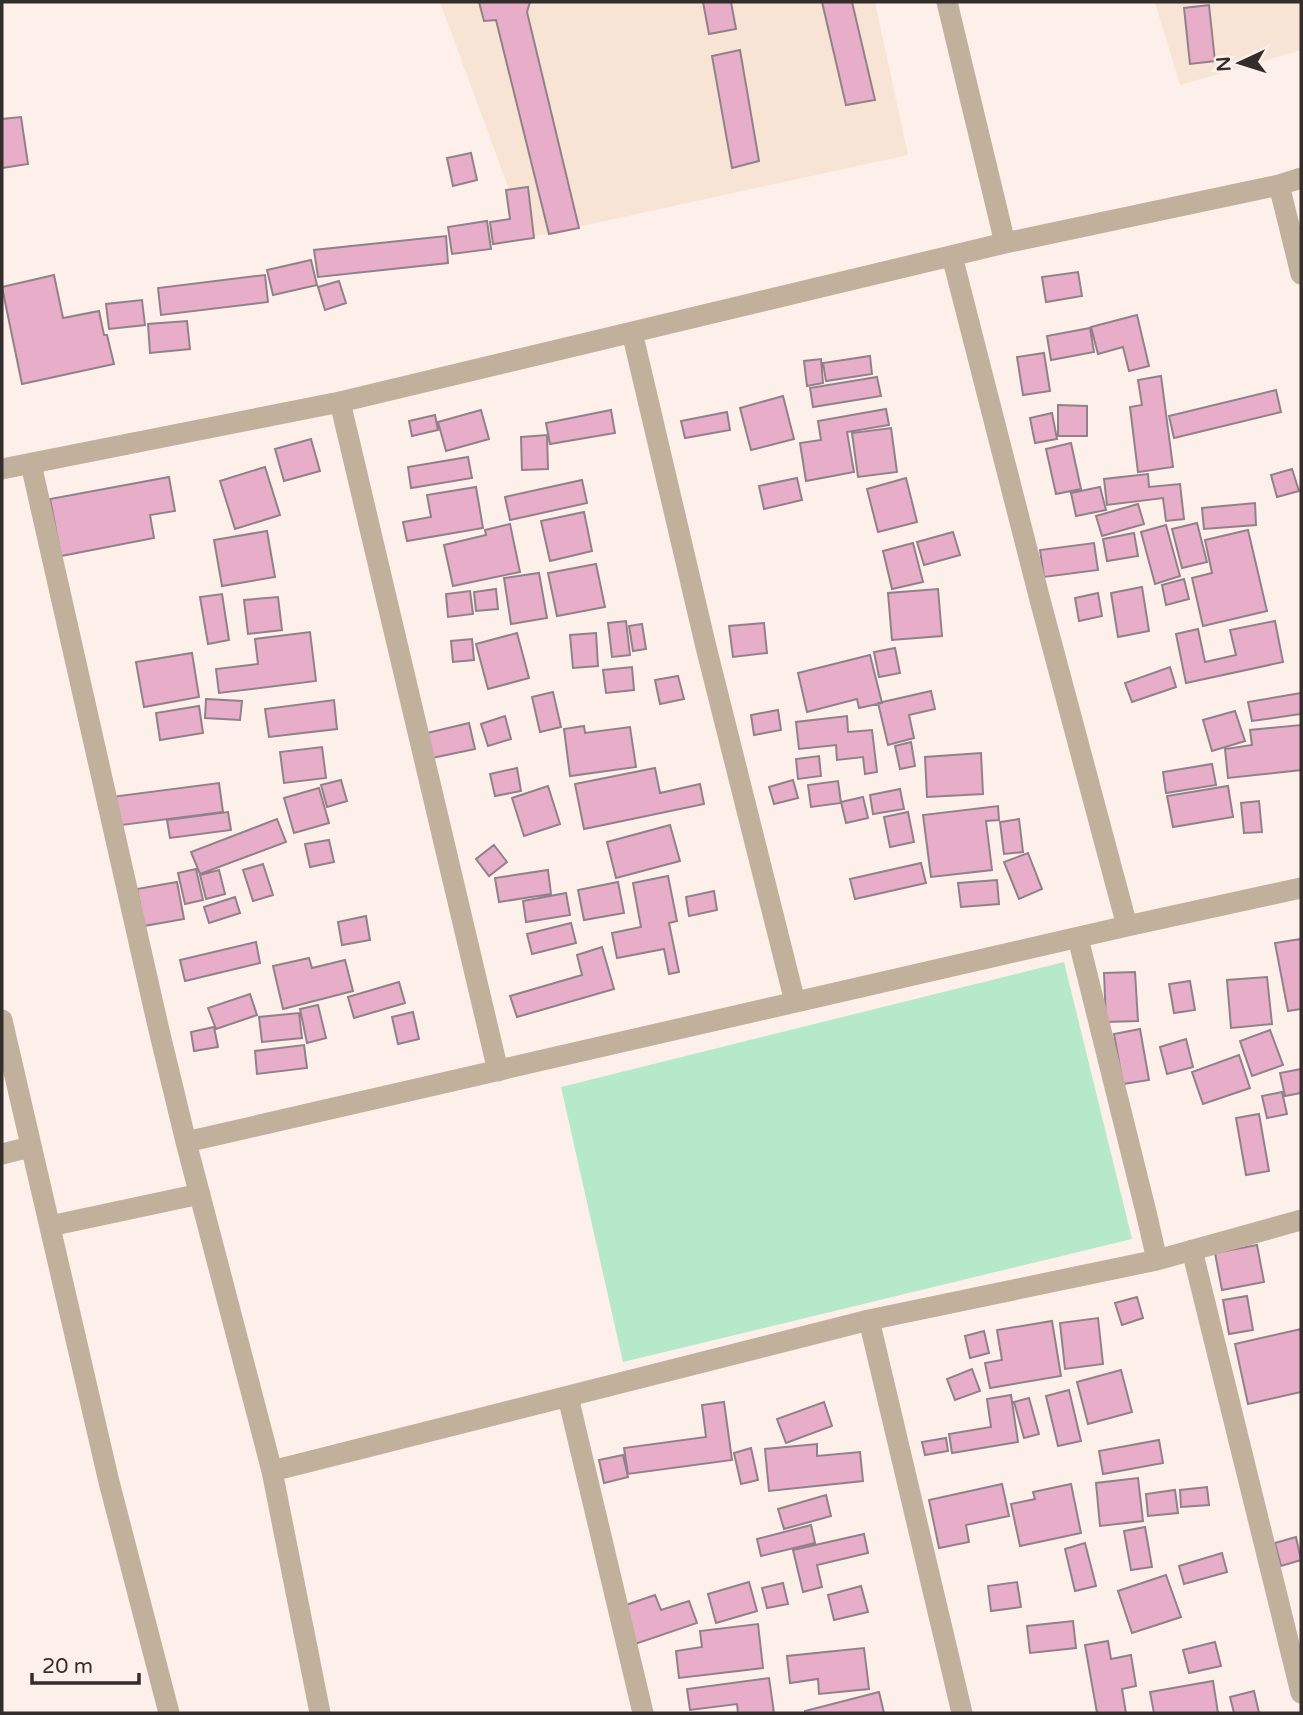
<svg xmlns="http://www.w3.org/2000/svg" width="1303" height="1715" font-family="'Varela Round',sans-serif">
	<rect width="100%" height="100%" fill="#fdefea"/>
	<path fill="#f7e4d4" d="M440 2H875L908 155 527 238Z
		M1155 2H1301V50L1180 85Z"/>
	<path fill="#b6e8ca" d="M1064 962 1132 1239 623 1362 561 1087Z"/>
	<path fill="#e8adc9" stroke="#918289" stroke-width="2" d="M479 2H530L527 12 579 228 549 234 496 20 484 21Z
		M703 2H731L736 29 709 34Z
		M822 2H852L875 100 846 105Z
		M1209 5 1215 61 1190 64 1184 8Z
		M740 50 759 161 732 168 712 56Z
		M21 117 28 164 2 168V119Z
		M471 153 477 180 453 186 447 158Z
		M528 187 534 238 493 244 490 222 510 219 506 190Z
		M487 221 491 249 452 254 448 227Z
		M446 236 448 263 318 277 314 250Z
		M311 260 317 285 273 295 267 270Z
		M1078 272 1082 296 1046 302 1042 277Z
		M54 275 63 318 99 311 104 335H107L114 364 22 384 2 287Z
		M265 275 268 302 161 315 158 288Z
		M339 281 346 303 325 310 318 287Z
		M142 300 145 325 109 329 106 304Z
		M1137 315 1149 366 1129 371 1123 347 1098 354 1091 327Z
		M187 321 190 349 150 353 148 324Z
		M1090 328 1094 352 1051 360 1047 336Z
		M1044 353 1050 391 1023 395 1017 357Z
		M870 356 872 374 826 381 823 363Z
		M821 359 823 383 807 386 804 361Z
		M1161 376 1173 467 1138 472 1130 407 1142 405 1138 380Z
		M877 377 881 396 813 407 810 388Z
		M1276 390 1281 412 1174 438 1169 416Z
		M783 396 794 439 751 450 740 408Z
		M1058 405 1087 406V436H1058Z
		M886 409 889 425 847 432 854 472 806 481 800 443 821 440 818 421Z
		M481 410 489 439 446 451 438 422Z
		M611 410 615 433 550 444 546 423Z
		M727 412 730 430 685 438 681 421Z
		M1052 413 1057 439 1035 443 1030 418Z
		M435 415 438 430 412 436 409 421Z
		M891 428 897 472 858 477 852 433Z
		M547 435 548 469 522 470 521 437Z
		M311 439 320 471 284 481 275 449Z
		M1071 443 1081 489 1056 494 1046 449Z
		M468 457 472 478 411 488 408 467Z
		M265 467 280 515 235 529 220 481Z
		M1292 469 1299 491 1277 497 1271 475Z
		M1148 474 1149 487 1180 484 1184 519 1166 521 1163 498 1107 505 1104 479Z
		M169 477 175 511 150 515 154 538 61 556 50 499Z
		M797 478 802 500 764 509 759 486Z
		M906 478 917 522 878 532 867 489Z
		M582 480 587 503 510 520 505 497Z
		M476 487 483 528 407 541 403 522 431 517 427 495Z
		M1100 487 1106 510 1076 516 1071 493Z
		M1255 503 1256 525 1204 529 1202 508Z
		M1138 504 1144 524 1102 536 1096 516Z
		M584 512 592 551 550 561 541 521Z
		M1197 523 1207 562 1182 568 1172 529Z
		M510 524 520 572 453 586 444 545 486 535 485 530Z
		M1166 525 1180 576 1155 584 1141 532Z
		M1248 530 1267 611 1203 626 1192 578 1212 573 1205 540Z
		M267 531 275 577 222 586 214 540Z
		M953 532 960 555 924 565 917 542Z
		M1134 533 1138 556 1107 561 1103 539Z
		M913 543 923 582 892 589 883 551Z
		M1094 543 1098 570 1044 577 1040 550Z
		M596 564 605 607 557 616 548 573Z
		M539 573 547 618 511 624 504 578Z
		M1184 579 1189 599 1166 605 1162 585Z
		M1142 587 1149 631 1118 637 1111 593Z
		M496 589 498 609 476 611 474 592Z
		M938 589 942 636 892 640 888 593Z
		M470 591 473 614 448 617 446 594Z
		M1098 593 1102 616 1079 621 1075 598Z
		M222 594 229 640 208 644 200 597Z
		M278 597 282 630 248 634 244 600Z
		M626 621 630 655 612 657 608 623Z
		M1275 621 1283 662 1186 683 1176 634 1198 629 1205 662 1236 655 1230 630Z
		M764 623 767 653 733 657 729 626Z
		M642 624 646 649 633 651 629 626Z
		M310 632 316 681 219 693 216 669 258 664 255 639Z
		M517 633 529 678 488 689 476 644Z
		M596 633 598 666 573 668 570 635Z
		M472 639 474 660 453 662 451 641Z
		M895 648 900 673 879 677 874 652Z
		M192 653 199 697 144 707 136 662Z
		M870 655 882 703 859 708 857 699 807 712 798 673Z
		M632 667 634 690 606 693 603 670Z
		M1170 667 1176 687 1132 702 1125 683Z
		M678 676 684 699 660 704 655 680Z
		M931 691 935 709 909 715 914 738 888 745 878 703Z
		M553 692 561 727 540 732 532 697Z
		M1301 693V714L1252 721 1248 702Z
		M206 699 242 701 240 720 205 718Z
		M334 700 337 729 269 737 265 709Z
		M199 706 203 733 160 740 156 713Z
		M778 710 781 730 754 735 751 715Z
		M1235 711 1245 741 1212 751 1203 720Z
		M505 716 511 739 488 746 481 724Z
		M847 716 848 732 872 730 877 772 865 774 863 757 837 760 836 745 799 749 796 722Z
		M469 723 475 749 432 758 427 733Z
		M1301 725V770L1228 778 1225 749 1252 745 1250 730Z
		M584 726 585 733 630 727 636 767 570 776 564 729Z
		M911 742 915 766 900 769 895 746Z
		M322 747 326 778 284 783 280 752Z
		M981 753 983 794 927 797 925 757Z
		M819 756 821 776 798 779 796 759Z
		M1212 764 1216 785 1166 793 1163 772Z
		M517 768 521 791 495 796 490 774Z
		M655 768 660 793 700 784 704 804 584 829 575 784Z
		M341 780 347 801 327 807 321 785Z
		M793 780 798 798 774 804 769 787Z
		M838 781 841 803 811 807 808 785Z
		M219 783 223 812 114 826 111 797Z
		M548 786 560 824 524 836 512 798Z
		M1228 786 1233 817 1173 827 1167 796Z
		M319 788 329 823 294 833 284 798Z
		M900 789 904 809 873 814 870 795Z
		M863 797 868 818 846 823 841 802Z
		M1259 801 1262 832 1244 833 1241 803Z
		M998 806 999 820 986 821 992 870 931 877 923 815Z
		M228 812 231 830 170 838 167 820Z
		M908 812 914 842 890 847 884 817Z
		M277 819 286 842 200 874 191 852Z
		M1019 819 1023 852 1004 854 1000 822Z
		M670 825 680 861 616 878 607 842Z
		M329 840 334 862 310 867 305 844Z
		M494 845 507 862 489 876 476 859Z
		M1028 853 1042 889 1019 899 1004 862Z
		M921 863 926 883 855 899 850 879Z
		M263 864 273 895 253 901 243 870Z
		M196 869 203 900 185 904 178 873Z
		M219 870 225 894 206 899 200 875Z
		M548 870 551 894 499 902 495 878Z
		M668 876 677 921 669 923 679 972 669 974 664 949 617 958 612 933 641 927 633 883Z
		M997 880 999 904 961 907 958 883Z
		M177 882 184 919 144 926 137 889Z
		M618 882 624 913 584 920 578 890Z
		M714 891 717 910 689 916 686 897Z
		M566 893 570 915 526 922 523 901Z
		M235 897 240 913 209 923 204 907Z
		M366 916 370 940 342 945 338 922Z
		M571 923 576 943 532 954 527 934Z
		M1301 939V1009L1288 1011 1275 943Z
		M256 942 260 963 185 981 180 960Z
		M602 947 614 989 517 1017 510 996 582 975 577 955Z
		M309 958 312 968 345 960 353 991 283 1009 273 966Z
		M1135 972 1138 1021 1106 1022 1104 973Z
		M1267 977 1272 1024 1231 1028 1227 980Z
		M1190 981 1195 1010 1174 1013 1169 984Z
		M399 982 405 1003 354 1018 348 997Z
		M250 994 257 1015 216 1029 208 1008Z
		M318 1005 326 1038 307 1043 300 1009Z
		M413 1012 419 1039 398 1044 392 1017Z
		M299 1013 302 1038 262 1042 259 1017Z
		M214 1027 218 1047 194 1051 191 1032Z
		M1140 1029 1149 1080 1123 1084 1114 1034Z
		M1270 1030 1283 1065 1252 1076 1240 1041Z
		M1186 1039 1193 1067 1167 1074 1160 1047Z
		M304 1045 307 1068 257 1074 255 1051Z
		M1239 1055 1250 1088 1203 1104 1192 1072Z
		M1301 1069V1093L1285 1096 1280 1073Z
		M1282 1092 1287 1114 1267 1118 1262 1096Z
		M1259 1114 1269 1171 1246 1175 1236 1118Z
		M1257 1245 1264 1282 1222 1290 1215 1253Z
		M1247 1296 1253 1330 1229 1334 1223 1300Z
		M1137 1297 1143 1318 1122 1325 1115 1303Z
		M1098 1318 1103 1364 1065 1369 1060 1323Z
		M1052 1321 1061 1376 990 1388 985 1363 1002 1360 997 1330Z
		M1301 1329V1392L1248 1404 1235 1344Z
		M984 1331 989 1353 970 1358 965 1336Z
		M972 1369 980 1391 955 1400 947 1379Z
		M1121 1370 1132 1412 1088 1424 1077 1382Z
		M1069 1390 1081 1441 1058 1446 1046 1396Z
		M1011 1395 1018 1442 952 1453 949 1434 991 1427 987 1399Z
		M1029 1398 1039 1434 1024 1438 1014 1402Z
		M724 1402 732 1460 628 1474 624 1448 706 1437 702 1405Z
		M824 1402 832 1426 786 1443 777 1419Z
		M946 1438 948 1451 925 1455 922 1442Z
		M1159 1440 1163 1463 1103 1474 1099 1451Z
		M817 1444V1456L860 1452 863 1481 769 1491 765 1449Z
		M751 1448 758 1480 741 1484 734 1453Z
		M623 1455 628 1477 604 1483 599 1460Z
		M1138 1478 1143 1521 1100 1526 1096 1483Z
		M1002 1484 1009 1516 966 1525 969 1542 939 1548 929 1500Z
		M1071 1484 1081 1533 1020 1546 1011 1504 1035 1499 1033 1492Z
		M1207 1487 1209 1505 1181 1507 1180 1490Z
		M1175 1490 1178 1513 1148 1516 1146 1494Z
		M826 1495 831 1516 784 1529 778 1509Z
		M811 1525 815 1543 761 1556 757 1539Z
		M1145 1527 1152 1567 1131 1570 1124 1531Z
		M864 1534 868 1553 817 1565 822 1587 803 1592 793 1550Z
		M1296 1537 1301 1560 1281 1566 1275 1543Z
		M1085 1543 1096 1586 1075 1591 1065 1549Z
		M1222 1553 1227 1572 1184 1584 1179 1566Z
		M1166 1575 1181 1617 1132 1633 1118 1591Z
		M749 1582 757 1611 716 1623 708 1594Z
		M1017 1582 1021 1607 991 1611 988 1586Z
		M783 1583 788 1604 767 1608 762 1588Z
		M861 1586 868 1612 834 1620 828 1595Z
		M655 1595 661 1610 689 1601 697 1623 635 1644 623 1606Z
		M1073 1621 1076 1648 1030 1653 1027 1626Z
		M758 1624 763 1668 679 1678 676 1651 702 1647 700 1631Z
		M1108 1641 1111 1659 1131 1655 1136 1686 1122 1689 1126 1713H1097L1085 1645Z
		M1215 1642 1221 1666 1189 1673 1183 1650Z
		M864 1648 869 1689 819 1694 818 1679 790 1683 787 1656Z
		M769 1678 774 1713H738L737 1704 690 1710 687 1689Z
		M1213 1681 1218 1713H1154L1150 1692Z
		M1254 1691 1259 1713H1234L1230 1697Z
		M879 1692 884 1713H805V1711Z"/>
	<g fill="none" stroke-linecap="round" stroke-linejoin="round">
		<path stroke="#c1b09b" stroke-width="21" d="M947 2 1005 243
			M1279 185 1301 274
			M952 256 1040 600 1127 926
			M632 332 706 647 795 1002
			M340 402 498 1071
			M31 464 158 1026 186 1142 272 1471 320 1713
			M2 469 340 402 1005 243 1279 185 1301 178
			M1078 938 1146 1212 1157 1260
			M2 1020 109 1482 169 1713
			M186 1142 1127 926 1301 888
			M2 1154 30 1147
			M50 1226 200 1194
			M1192 1250 1301 1693
			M869 1320 962 1713
			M568 1397 643 1713
			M272 1471 869 1320 1157 1260 1301 1220"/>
	</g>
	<rect width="1303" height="1715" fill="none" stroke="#332d2b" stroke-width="7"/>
	<g transform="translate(1240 63) rotate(266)" stroke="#fdefea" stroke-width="5" paint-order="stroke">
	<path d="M0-5L12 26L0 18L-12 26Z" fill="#332d2b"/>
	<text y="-10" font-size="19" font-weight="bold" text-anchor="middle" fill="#332d2b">N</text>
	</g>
	<path d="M32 1673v10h107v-10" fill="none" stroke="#332d2b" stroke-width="3.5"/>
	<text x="42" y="1673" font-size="21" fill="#332d2b" stroke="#fdefea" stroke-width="5" paint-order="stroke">20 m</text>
</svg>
